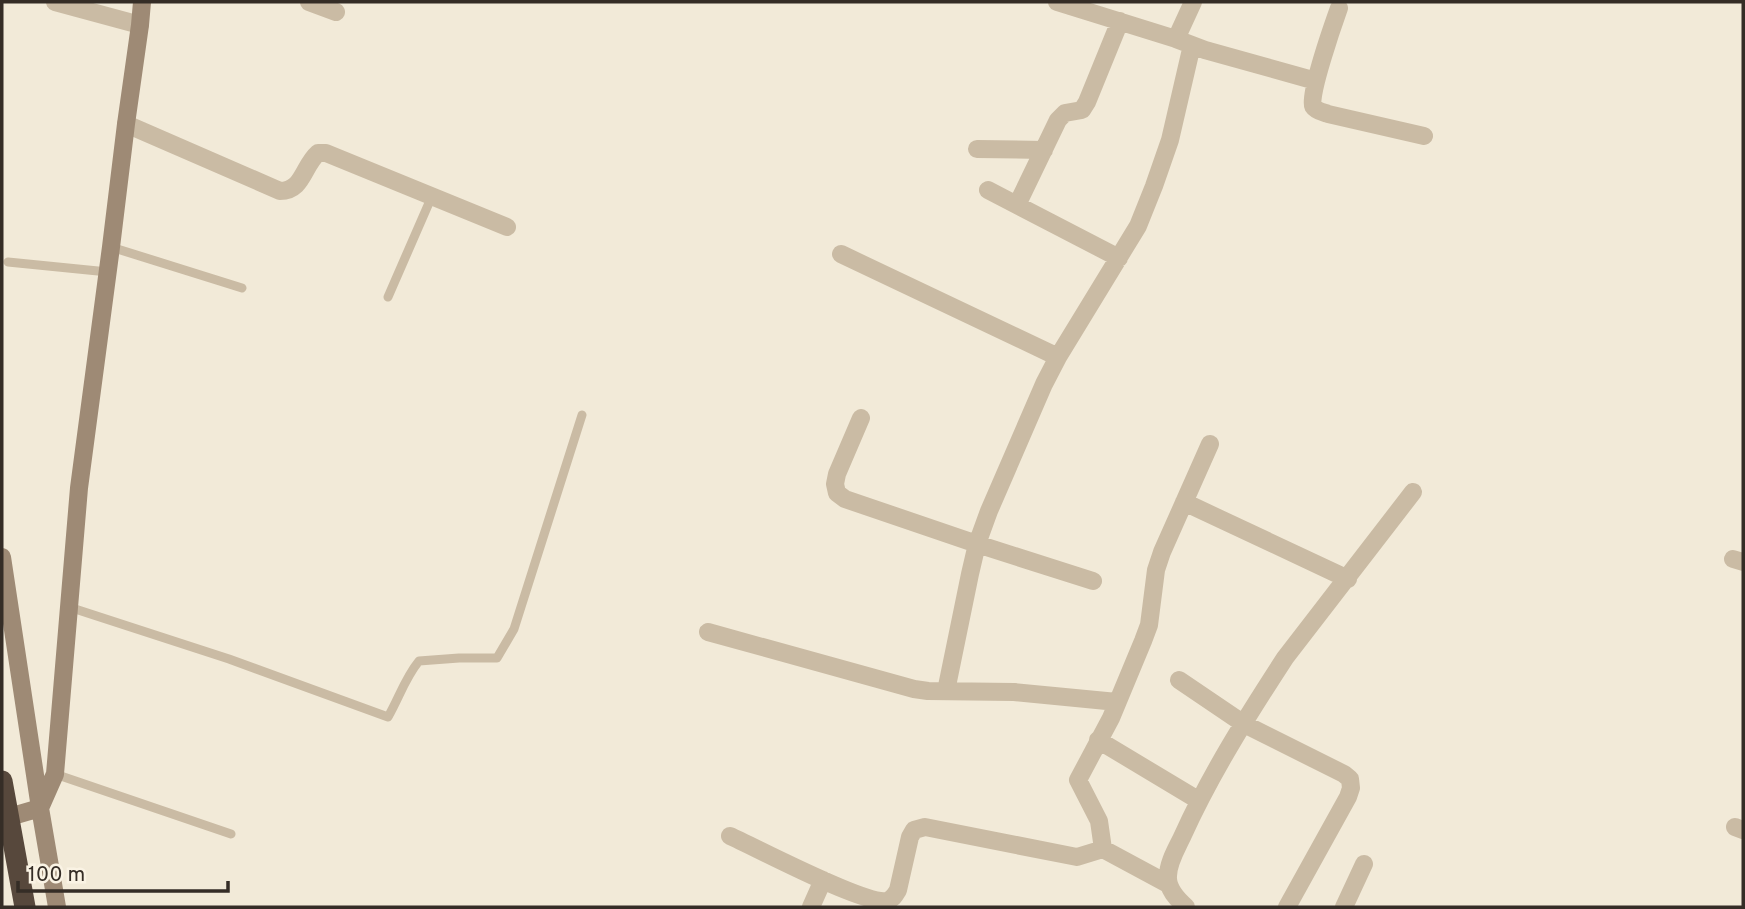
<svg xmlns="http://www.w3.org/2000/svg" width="1745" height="909" font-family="Overpass,sans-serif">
	<rect width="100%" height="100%" fill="#f2ead8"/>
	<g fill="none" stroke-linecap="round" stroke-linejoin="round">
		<path stroke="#cabba4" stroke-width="9" d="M111 247 242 288
			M8 262 108 272
			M388 297 432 196
			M69 607 229 659 388 717C399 698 405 678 419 661L459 658H497L514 629 582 415
			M55 774 231 834"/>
		<path stroke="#cabba4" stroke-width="18" d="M55 2 140 25
			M309 2 336 12
			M1057 2 1176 39 1205 50 1316 81
			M1339 8C1334 22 1308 97 1313 106 1316 111 1323 112 1328 114L1424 136
			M1176 39 1193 2
			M126 124 280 191C303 191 303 166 318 153H326L507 227
			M977 149 1044 150
			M988 190 1119 258
			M1017 205 1058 120 1065 113 1082 110 1087 102 1120 21
			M841 254 1058 357
			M861 418 837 474 835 484 837 493 845 499 977 544 1093 581
			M1184 502 1348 579
			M1733 559 1743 562
			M708 632 914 689 928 691 1014 692 1117 702
			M1179 680 1244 724 1344 774 1350 779 1351 788 1348 797 1287 907
			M946 691 970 574 977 544 989 511 1044 384 1058 357 1138 226 1154 186 1170 140 1192 45
			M1098 740 1198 800
			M1735 827 1743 830
			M730 836C757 848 864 905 887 901 893 899 895 895 898 890L910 837 914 830 925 827 1077 857 1103 849 1168 884
			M1103 849 1099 821 1078 780 1111 718 1143 641 1149 625 1156 570 1162 552 1210 444
			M811 907 823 880
			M1186 907C1177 899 1167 889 1168 876 1168 862 1177 848 1183 835 1211 773 1248 715 1285 658L1413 492
			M1344 907 1364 864"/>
		<path stroke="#9e8a75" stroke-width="18" d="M2 557 40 808 57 907
			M2 819 40 808 55 774 79 488 111 247 126 124 140 25 142 2"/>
		<path stroke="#57483c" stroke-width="21" d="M2 781 25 907"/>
	</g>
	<rect width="1745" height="909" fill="none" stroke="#352d26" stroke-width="7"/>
	<path d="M18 881v10h210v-10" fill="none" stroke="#352d26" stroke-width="3.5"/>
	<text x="28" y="881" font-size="21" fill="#352d26" stroke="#faf3e4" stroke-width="5" paint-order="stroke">100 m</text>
</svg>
